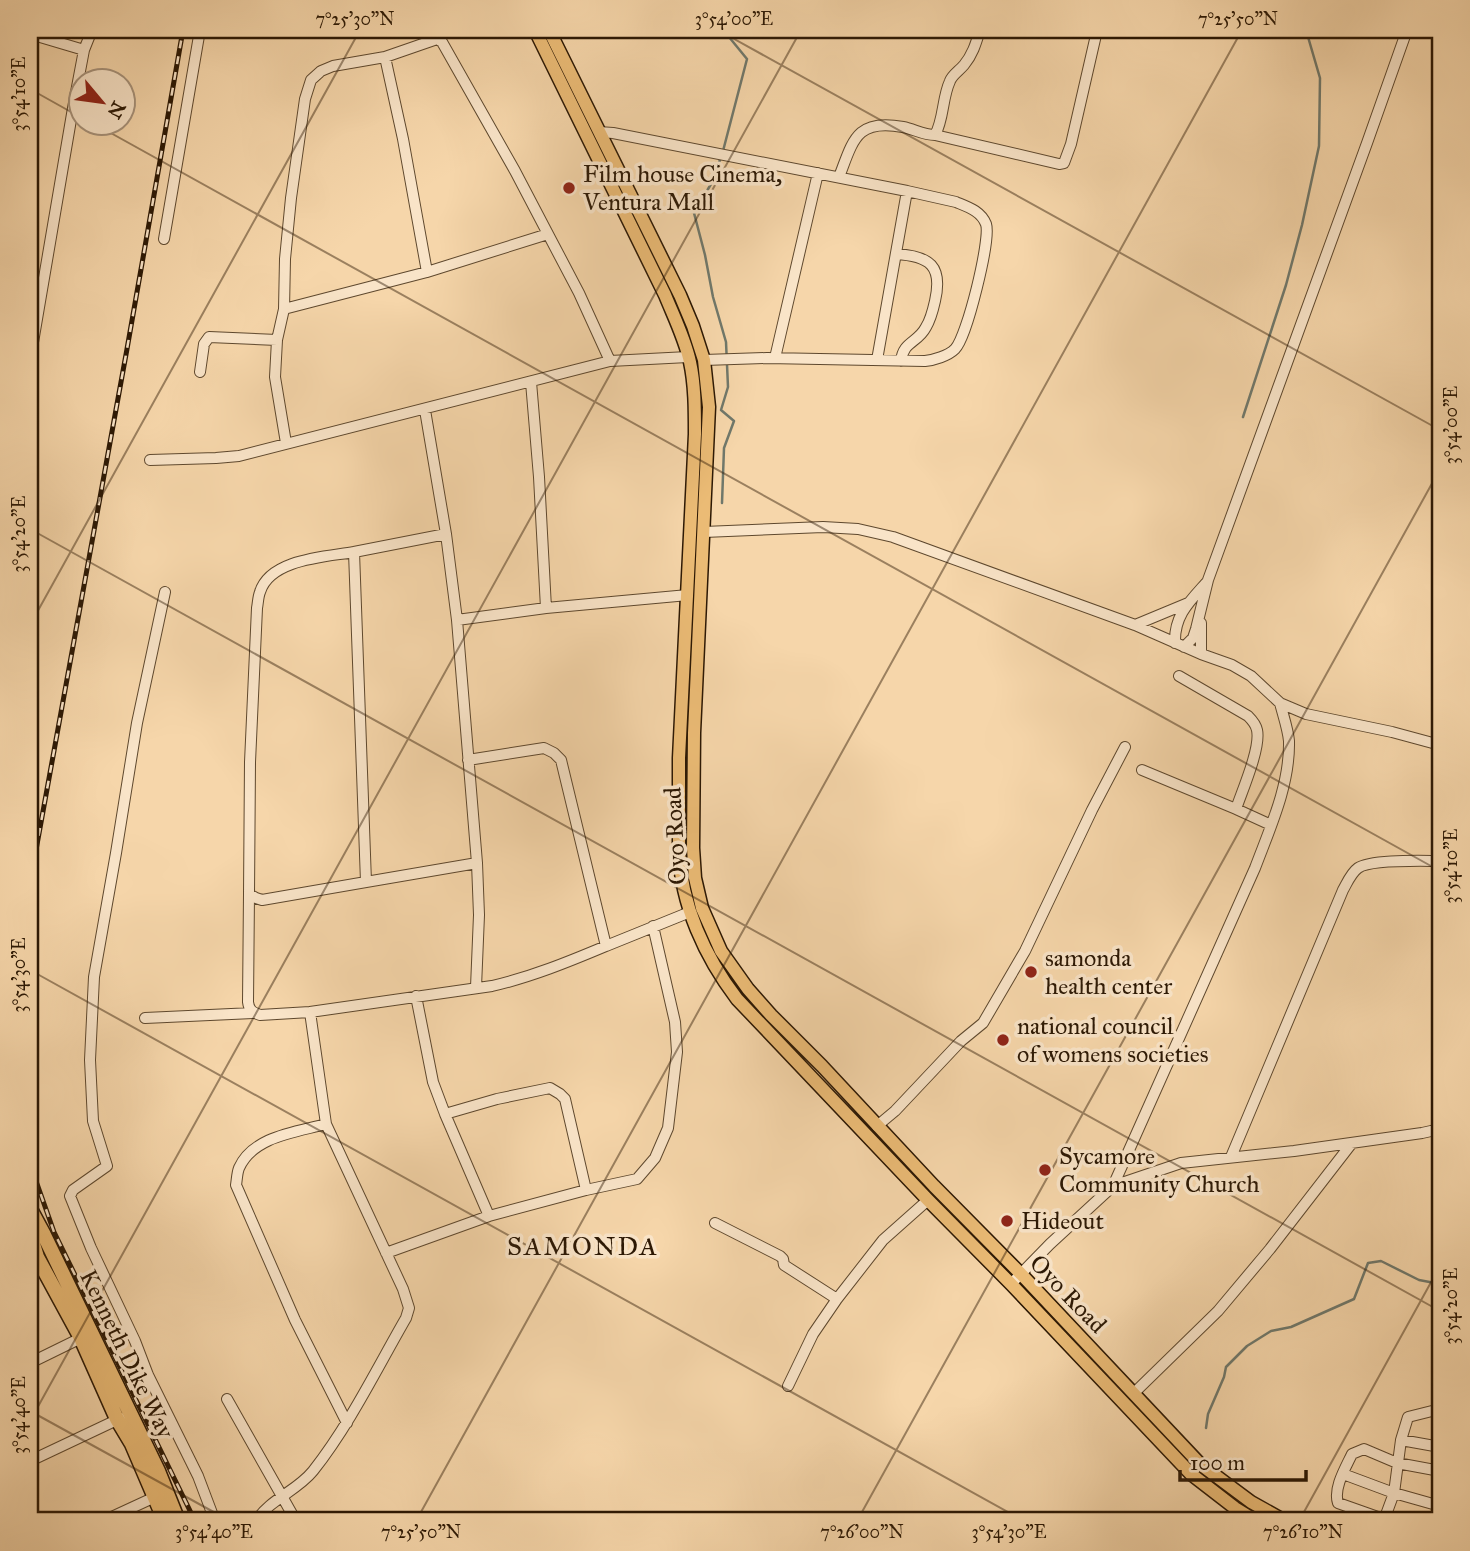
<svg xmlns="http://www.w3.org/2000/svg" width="1470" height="1551" font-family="'IM FELL Great Primer',serif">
	<rect width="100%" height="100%" fill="#f6d6aa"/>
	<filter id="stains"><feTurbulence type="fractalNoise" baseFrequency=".00286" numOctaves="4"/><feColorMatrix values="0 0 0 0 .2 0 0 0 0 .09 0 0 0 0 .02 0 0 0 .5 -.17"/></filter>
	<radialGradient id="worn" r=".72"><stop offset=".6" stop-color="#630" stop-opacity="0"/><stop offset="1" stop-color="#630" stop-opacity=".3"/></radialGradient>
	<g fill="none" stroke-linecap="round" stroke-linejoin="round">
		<path stroke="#70786b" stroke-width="2.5" d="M711 30 729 37 747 59 723 151
			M721 157 711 184 694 213 705 255 713 297 726 342 728 387 721 410 734 421 724 448 722 503
			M1243 417 1286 285 1302 225 1319 146 1320 78 1306 30
			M1206 1428 1208 1414 1224 1377 1226 1367 1247 1346 1271 1331 1291 1327 1354 1299 1368 1263 1381 1261 1419 1280 1440 1284"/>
		<g stroke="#5e482e" stroke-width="12">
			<path id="minor" d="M30 34 84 50
				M599 132 613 133 907 191 956 202C968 207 981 211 986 224 991 239 967 337 955 349 948 356 934 360 925 361L767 358 704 360
				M935 135 1059 164 1064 163 1071 144 1096 35
				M839 177C853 141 856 118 903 127 914 129 923 135 935 135 944 119 942 98 950 81 952 75 959 71 964 65 973 54 976 43 980 30
				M548 234 515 171 442 42 437 39 385 57 403 139 427 272 548 234 579 293 610 361 688 357
				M164 239 200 30
				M896 254C930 256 943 266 935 301 933 310 931 319 926 327 918 343 903 341 901 361
				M284 309 427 272
				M775 358 818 173
				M30 360 73 108 84 50 92 30
				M877 360 907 191
				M200 372 204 344 209 337 277 340
				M531 382 539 477 546 608 688 595
				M425 410 446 534 457 620 546 608
				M286 443 275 377 277 340 284 309 285 259 291 198 305 99 311 80 321 71 333 66 385 57
				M150 460 216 458 239 456 610 361
				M704 532 823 527 858 529 893 537 1135 625 1201 654 1232 665 1251 676 1280 703 1306 714 1392 732 1440 745
				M446 534 354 552 366 882 477 863 457 620
				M354 552C325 557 270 559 260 592 258 597 258 603 257 608L250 762 249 894 256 898 262 900 366 882
				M165 592 137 723 116 853 94 977 90 1060 93 1121 107 1166 73 1190 70 1196 91 1248 135 1341 148 1375 198 1476 215 1521
				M1201 623V654
				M1135 625 1188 603
				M1175 643C1174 616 1189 602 1206 583
				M1184 647 1193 638 1196 629 1208 580 1367 143 1407 30
				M1179 676 1248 716C1252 720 1256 725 1257 730 1261 748 1242 791 1236 809
				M468 760 544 748 554 753 561 760 606 946 690 912
				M1142 770 1236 809 1271 825
				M249 894 248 1002C249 1010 252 1012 260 1015L310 1012 492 986C531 977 568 962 606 946
				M476 987 479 915 477 863
				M416 996 433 1082 445 1114
				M145 1018 253 1013
				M326 1124C297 1132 253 1136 239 1168 237 1173 237 1179 236 1185L295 1320 347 1423
				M877 1126 895 1111 961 1041 983 1023 1025 951 1092 810 1125 747
				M1436 1130 1440 1109
				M1231 1157 1343 890C1347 883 1351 873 1358 868 1371 859 1423 861 1440 861
				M1113 1186 1181 1163 1294 1151 1422 1133 1440 1129
				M489 1216 445 1114 497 1099 550 1088 560 1094 565 1099 586 1190
				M715 1223 780 1256 783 1259 784 1265 837 1299
				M386 1253 489 1216 586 1190 637 1179 655 1158 668 1128 677 1052 675 1022 653 926
				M1011 1284 1050 1244 1113 1186 1255 868C1270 828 1290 785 1289 741 1288 729 1283 715 1280 703
				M30 1363 81 1338
				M788 1386 813 1334 837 1299 883 1240 928 1200
				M1134 1393 1218 1311 1270 1249 1352 1143
				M227 1399 296 1521
				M1401 1440 1440 1447
				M30 1461 121 1418
				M1343 1474 1394 1493 1440 1506
				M1384 1520 1394 1493 1401 1440 1408 1417 1440 1409
				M103 1521 155 1497
				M256 1521C270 1499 297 1491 313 1471 350 1424 376 1370 406 1318L409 1308 403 1289 326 1124 310 1012
				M1389 1521 1338 1503C1333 1488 1346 1467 1352 1454L1364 1449 1397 1463 1440 1471"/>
		</g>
		<g stroke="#2c1804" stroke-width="15">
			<path id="major" d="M535 30 665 295C674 317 685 339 690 362 695 385 695 410 695 434L679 758V851C681 905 705 957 737 999L928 1200 1011 1284 1191 1474 1235 1508 1256 1521
				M549 30 680 295 693 326 704 360 709 407 694 733 693 848 695 878 702 908 721 951 748 989 771 1015 822 1066 934 1186 1021 1274 1200 1464 1251 1502 1285 1521"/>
		</g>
		<g stroke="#2c1804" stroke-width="17">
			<path id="highway" d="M30 1209 43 1233 158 1471 178 1521
				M30 1234 37 1257 81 1338 117 1419 132 1444 165 1521"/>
		</g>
		<use href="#minor" stroke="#f9e4c8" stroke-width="10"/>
		<use href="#major" stroke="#ebbb75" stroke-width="12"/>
		<use href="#highway" stroke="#ebbb75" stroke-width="14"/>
		<g stroke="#2c1804" stroke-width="5">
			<path id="rail" d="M30 883 127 349 183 30
				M30 1164 54 1232 195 1521"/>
		</g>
		<use href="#rail" stroke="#f9e4c8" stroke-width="2.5" stroke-dasharray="8" stroke-linecap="butt"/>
	</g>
	<path fill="none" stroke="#2c1804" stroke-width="2" stroke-opacity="0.45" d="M718 30 1440 430M30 89 80 117M91 122 1440 871M30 529 1440 1311M30 625 360 30M30 970 1024 1521M30 1411 230 1521M30 1421 801 30M416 1521 1242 30M857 1521 1440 469M1299 1521 1440 1266"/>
	<g fill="#8f2418" stroke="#f9e4c8" stroke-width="2.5">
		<circle cx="569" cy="188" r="7"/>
		<circle cx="1031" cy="972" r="7"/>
		<circle cx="1003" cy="1040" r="7"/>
		<circle cx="1045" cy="1170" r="7"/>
		<circle cx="1007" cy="1221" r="7"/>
	</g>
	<g text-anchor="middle" stroke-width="7" stroke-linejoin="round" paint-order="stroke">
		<g font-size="24" fill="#2c1804" stroke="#f9e4c8" text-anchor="start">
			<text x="583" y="182">Film house Cinema,<tspan x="583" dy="28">Ventura Mall</tspan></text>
			<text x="1045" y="966">samonda<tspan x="1045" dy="28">health center</tspan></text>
			<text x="1017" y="1034">national council<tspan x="1017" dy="28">of womens societies</tspan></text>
			<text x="1059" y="1164">Sycamore<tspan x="1059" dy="28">Community Church</tspan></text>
			<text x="1021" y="1229">Hideout</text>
		</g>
		<g font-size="24" fill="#2c1804" stroke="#f9e4c8">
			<text transform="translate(675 836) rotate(-93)" y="8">Oyo Road</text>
			<text transform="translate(1068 1294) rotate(46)" y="8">Oyo Road</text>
			<text transform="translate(127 1354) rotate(64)" y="8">Kenneth Dike Way</text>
		</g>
		<g font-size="26" letter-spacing="2" fill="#2c1804" stroke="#f9e4c8">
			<text x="583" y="1255">SAMONDA</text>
		</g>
	</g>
	<rect width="1470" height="1551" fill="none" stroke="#f6d6aa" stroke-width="77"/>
	<g transform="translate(102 102) rotate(119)"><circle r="33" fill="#f9e4c8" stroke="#a7927a" stroke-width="2"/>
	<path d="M0-5L12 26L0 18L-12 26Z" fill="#8f2418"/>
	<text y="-10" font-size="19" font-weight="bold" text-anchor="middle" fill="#2c1804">N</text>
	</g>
	<path d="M1180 1470v10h126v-10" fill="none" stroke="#2c1804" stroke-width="3.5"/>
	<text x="1190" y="1470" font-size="21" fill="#2c1804" stroke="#f9e4c8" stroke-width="5" paint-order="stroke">100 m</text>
	<rect x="38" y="38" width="1394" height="1474" fill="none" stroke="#2c1804" stroke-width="2.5"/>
	<g font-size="18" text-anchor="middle" fill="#2c1804">
		<text x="355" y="25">7°25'30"N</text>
		<text x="734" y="25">3°54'00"E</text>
		<text x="1238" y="25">7°25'50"N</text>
		<text transform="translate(19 94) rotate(-90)" y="6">3°54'10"E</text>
		<text transform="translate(1451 425) rotate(-90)" y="6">3°54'00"E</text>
		<text transform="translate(19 534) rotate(-90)" y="6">3°54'20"E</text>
		<text transform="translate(1451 866) rotate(-90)" y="6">3°54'10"E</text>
		<text transform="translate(19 975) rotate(-90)" y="6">3°54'30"E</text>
		<text transform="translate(1451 1306) rotate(-90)" y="6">3°54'20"E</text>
		<text transform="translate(19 1415) rotate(-90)" y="6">3°54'40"E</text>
		<text x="214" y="1538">3°54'40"E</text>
		<text x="421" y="1538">7°25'50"N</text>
		<text x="862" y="1538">7°26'00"N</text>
		<text x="1009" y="1538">3°54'30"E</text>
		<text x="1303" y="1538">7°26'10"N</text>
	</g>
	<rect width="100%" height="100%" filter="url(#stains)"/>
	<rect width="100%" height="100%" fill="url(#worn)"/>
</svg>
